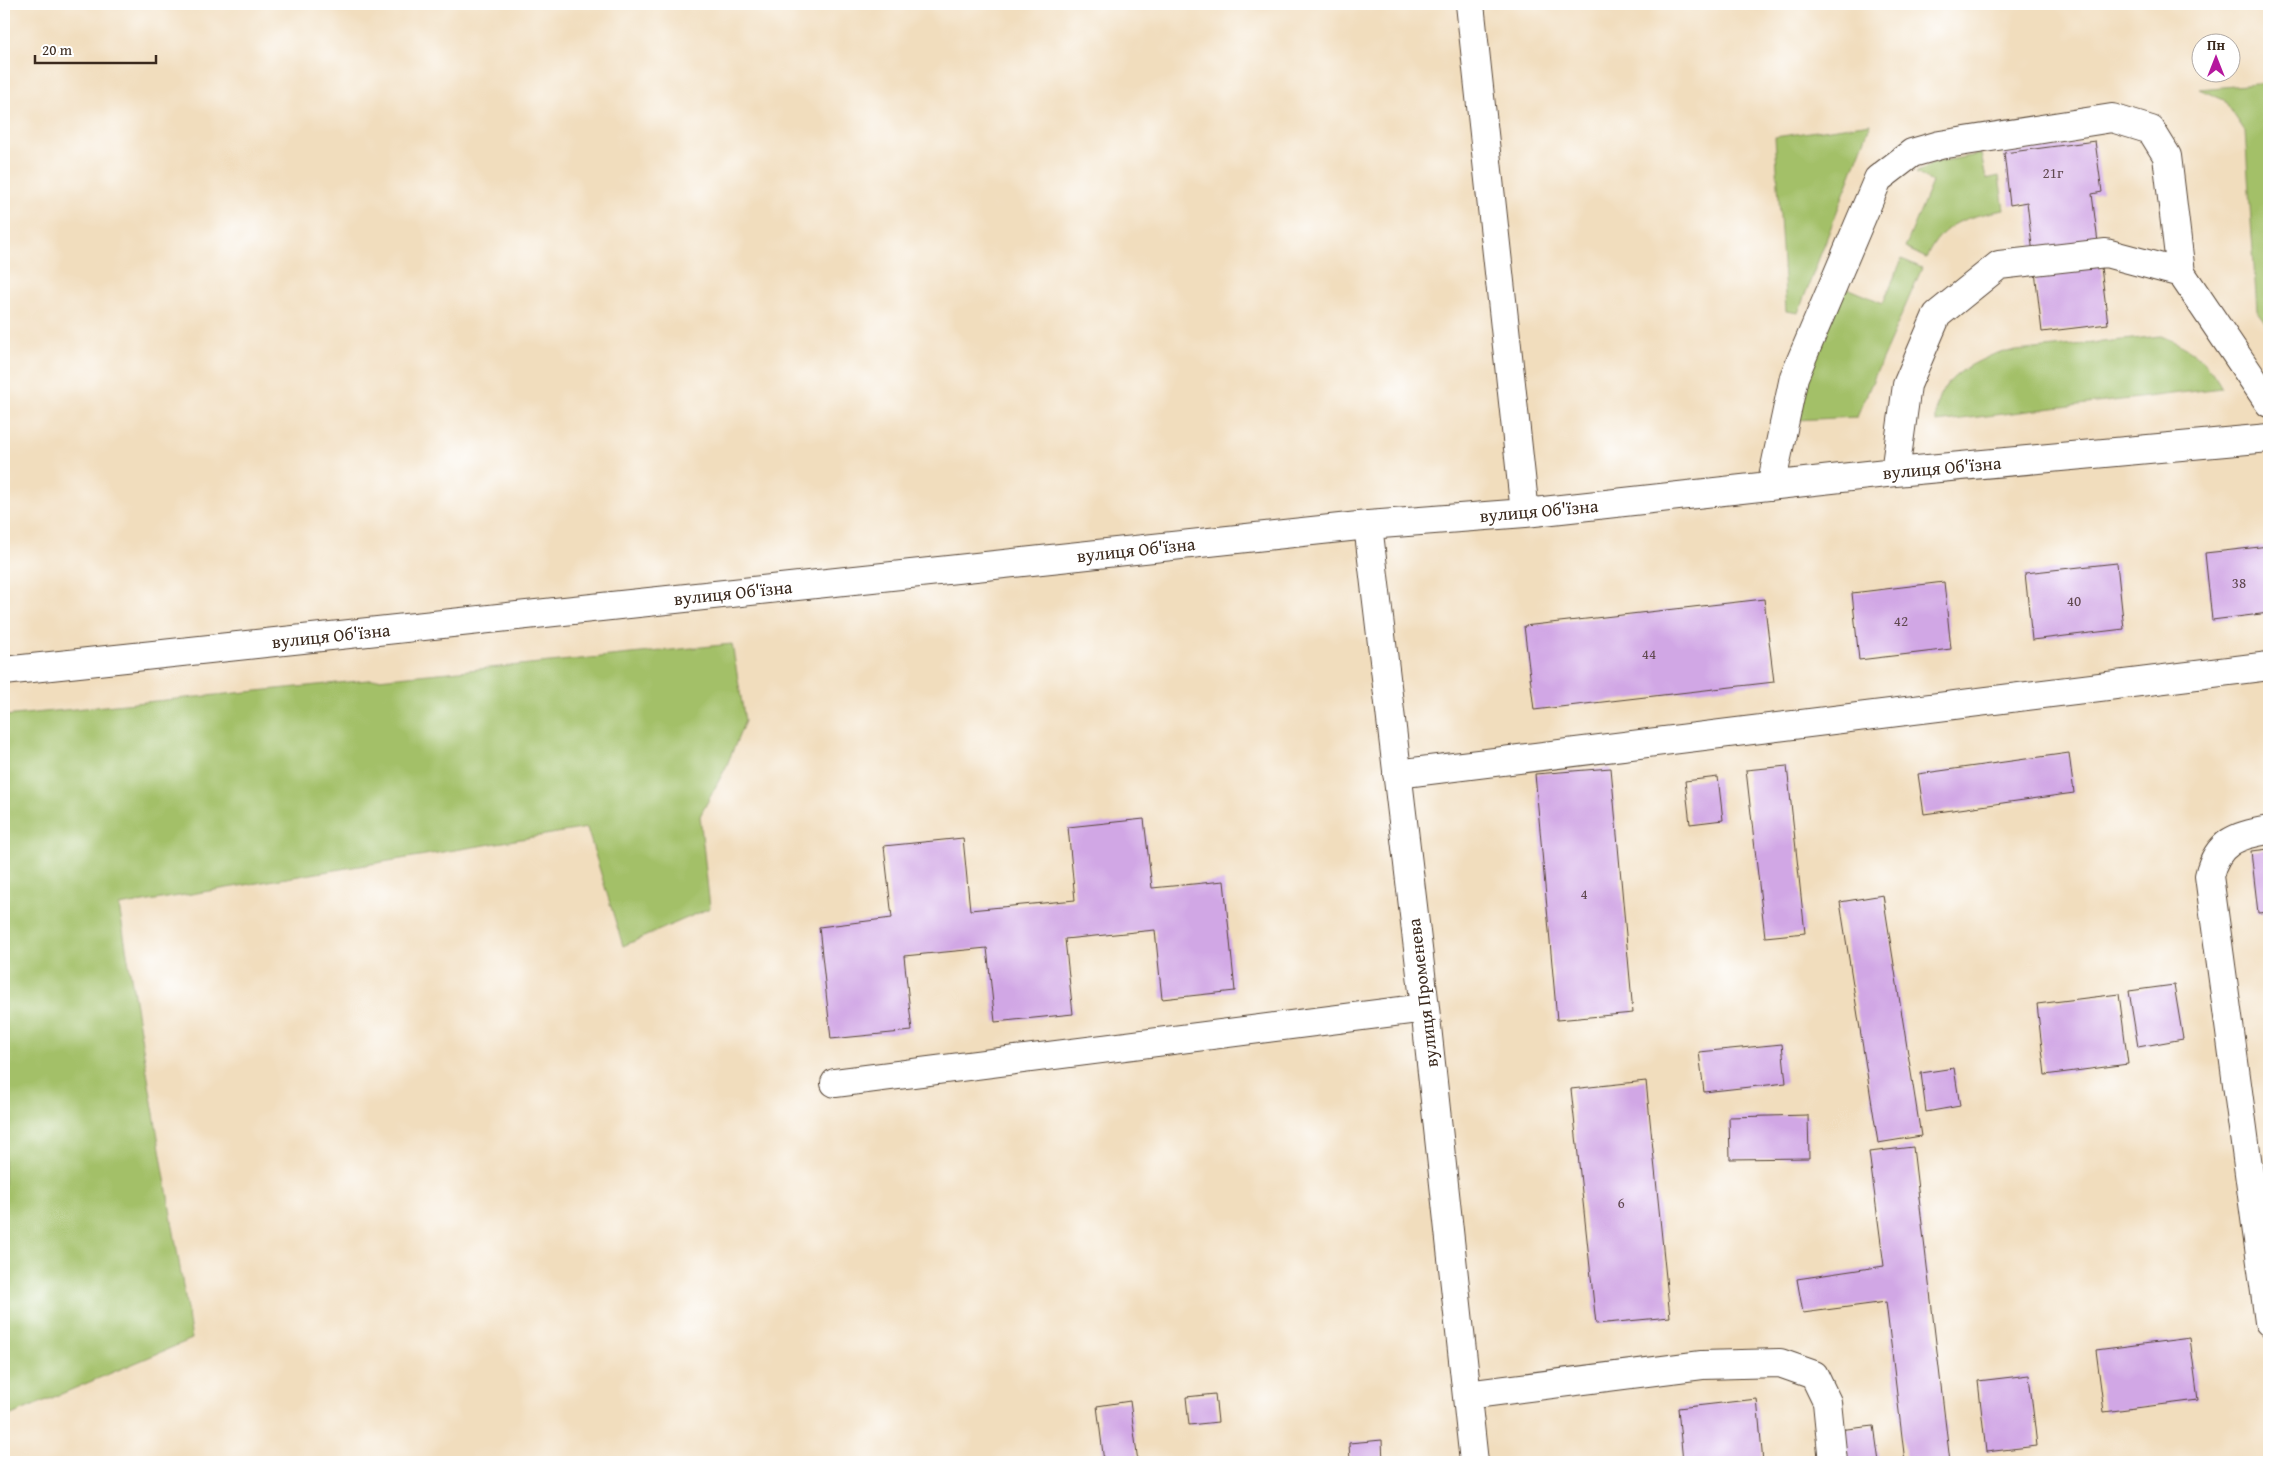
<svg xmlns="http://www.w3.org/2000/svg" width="2273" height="1466" font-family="'Gentium Book Plus',serif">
	<rect width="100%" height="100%" fill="#fff"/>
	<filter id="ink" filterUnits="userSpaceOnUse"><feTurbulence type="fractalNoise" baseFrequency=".02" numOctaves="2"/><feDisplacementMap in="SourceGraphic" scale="10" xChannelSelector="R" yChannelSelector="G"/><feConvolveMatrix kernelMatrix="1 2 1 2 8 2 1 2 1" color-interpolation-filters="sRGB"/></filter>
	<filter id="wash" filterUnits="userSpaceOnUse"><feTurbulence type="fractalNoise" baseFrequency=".0096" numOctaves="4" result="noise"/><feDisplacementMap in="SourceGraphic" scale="20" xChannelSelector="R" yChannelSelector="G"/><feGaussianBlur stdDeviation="1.12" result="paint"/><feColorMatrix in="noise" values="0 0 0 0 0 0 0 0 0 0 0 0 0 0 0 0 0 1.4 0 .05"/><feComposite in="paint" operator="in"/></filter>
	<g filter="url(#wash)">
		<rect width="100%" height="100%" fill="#f1ddbd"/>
		<path fill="#a3c067" stroke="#6f7542" d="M2269 83V327L2257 311 2245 131 2224 100 2199 89Z
			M1871 123 1798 313 1786 311 1775 137Z
			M1981 154 1986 179 1999 176 2004 210C1967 217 1943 221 1926 258L1905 248 1932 182 1916 173 1932 163Z
			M1902 259 1922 268 1857 417 1795 420 1794 405 1845 287 1883 303Z
			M2161 336C2193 349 2205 358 2222 388L1936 422C1936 414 1936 405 1939 398 1949 374 1974 363 1997 353Z
			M732 644 745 721 726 767 700 816 710 908 623 946 587 828 119 906 192 1339 4 1418V716Z"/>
		<g id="blocks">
			<path fill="#d1a7e5" d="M2095 141 2102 192 2092 194 2108 324 2042 332 2027 202 2010 205 2004 153Z
				M2269 546V613L2212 620 2205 553Z
				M2117 563 2124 629 2032 640 2025 573Z
				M1944 582 1951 649 1859 660 1852 593Z
				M1764 599 1774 682 1534 710 1524 626Z
				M2069 753 2074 793 1924 814 1918 774Z
				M1787 766 1805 933 1765 937 1746 770Z
				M1611 768 1633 1013 1557 1020 1535 774Z
				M1718 777 1723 820 1690 824 1685 781Z
				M1144 819 1152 888 1224 881 1235 991 1162 999 1155 930 1065 939 1073 1014 995 1022 987 948 904 956 912 1031 831 1039 819 927 892 918 884 846 963 838 970 910 1075 900 1068 827Z
				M2269 849V912L2258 913 2251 851Z
				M1883 895 1921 1136 1878 1143 1840 902Z
				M2174 985 2183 1039 2138 1047 2129 991Z
				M2119 994 2128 1064 2045 1075 2037 1004Z
				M1782 1044 1786 1083 1704 1092 1699 1052Z
				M1954 1068 1960 1106 1926 1112 1921 1073Z
				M1646 1081 1670 1317 1596 1324 1571 1089Z
				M1808 1115 1809 1158 1730 1159 1729 1117Z
				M1913 1147 1950 1462H1905L1886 1302 1803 1313 1797 1279 1884 1266 1869 1152Z
				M2190 1338 2198 1400 2104 1412 2096 1350Z
				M2029 1375 2037 1446 1986 1452 1978 1381Z
				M1215 1394 1218 1422 1189 1425 1186 1397Z
				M1757 1399 1763 1462H1683L1678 1408Z
				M1130 1401 1138 1462H1104L1097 1406Z
				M1874 1426 1879 1462H1842L1838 1430Z
				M1382 1440 1383 1462H1350L1349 1443Z"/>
		</g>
	</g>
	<g filter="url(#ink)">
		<use href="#blocks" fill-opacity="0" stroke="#564536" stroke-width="1"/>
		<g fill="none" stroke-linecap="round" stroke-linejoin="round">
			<g stroke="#564536" stroke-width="30">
				<path id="minor" d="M1470 4 1525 513
					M1895 472 1907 385 1937 315 1999 265 2106 253 2181 273
					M1771 486 1794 377 1878 179 1912 153 1940 145 2112 118 2151 130 2167 156 2181 273 2269 403
					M1368 525 1425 1008 1474 1462
					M4 671 1368 525 1525 513 1895 472 2269 438
					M1397 774 2269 666
					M2269 830C2237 835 2217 842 2209 876L2269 1322
					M835 1083 1425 1008
					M1467 1395 1702 1365 1780 1363 1814 1375 1827 1402 1833 1462"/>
			</g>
			<use href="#minor" stroke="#fff" stroke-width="28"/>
		</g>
	</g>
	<g text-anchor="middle" stroke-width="4" stroke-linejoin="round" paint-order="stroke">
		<g font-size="15" fill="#604950">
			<text x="2053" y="178">21г</text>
			<text x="2239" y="588">38</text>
			<text x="2074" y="606">40</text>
			<text x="1901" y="626">42</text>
			<text x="1649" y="659">44</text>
			<text x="1584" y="899">4</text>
			<text x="1621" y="1208">6</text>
		</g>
		<g font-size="18" fill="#3b2a1e" stroke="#fff">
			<text transform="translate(1942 468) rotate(-5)" y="6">вулиця Об'їзна</text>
			<text transform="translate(1539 511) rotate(-5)" y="6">вулиця Об'їзна</text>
			<text transform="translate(1136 550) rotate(-6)" y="6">вулиця Об'їзна</text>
			<text transform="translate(733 593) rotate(-6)" y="6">вулиця Об'їзна</text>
			<text transform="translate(331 636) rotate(-6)" y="6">вулиця Об'їзна</text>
			<text transform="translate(1423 993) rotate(-97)" y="6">вулиця Променева</text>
		</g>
	</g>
	<rect width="2273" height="1466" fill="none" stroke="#fff" stroke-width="20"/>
	<g transform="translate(2216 58)"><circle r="24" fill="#ffffff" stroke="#b1aaa5"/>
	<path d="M0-4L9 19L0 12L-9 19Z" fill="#b5179e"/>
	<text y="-8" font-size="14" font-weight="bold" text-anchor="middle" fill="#3b2a1e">Пн</text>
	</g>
	<path d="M35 55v8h121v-8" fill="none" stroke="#3b2a1e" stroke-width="2.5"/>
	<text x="42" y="55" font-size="15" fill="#3b2a1e" stroke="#ffffff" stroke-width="4" paint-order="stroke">20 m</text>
</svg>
